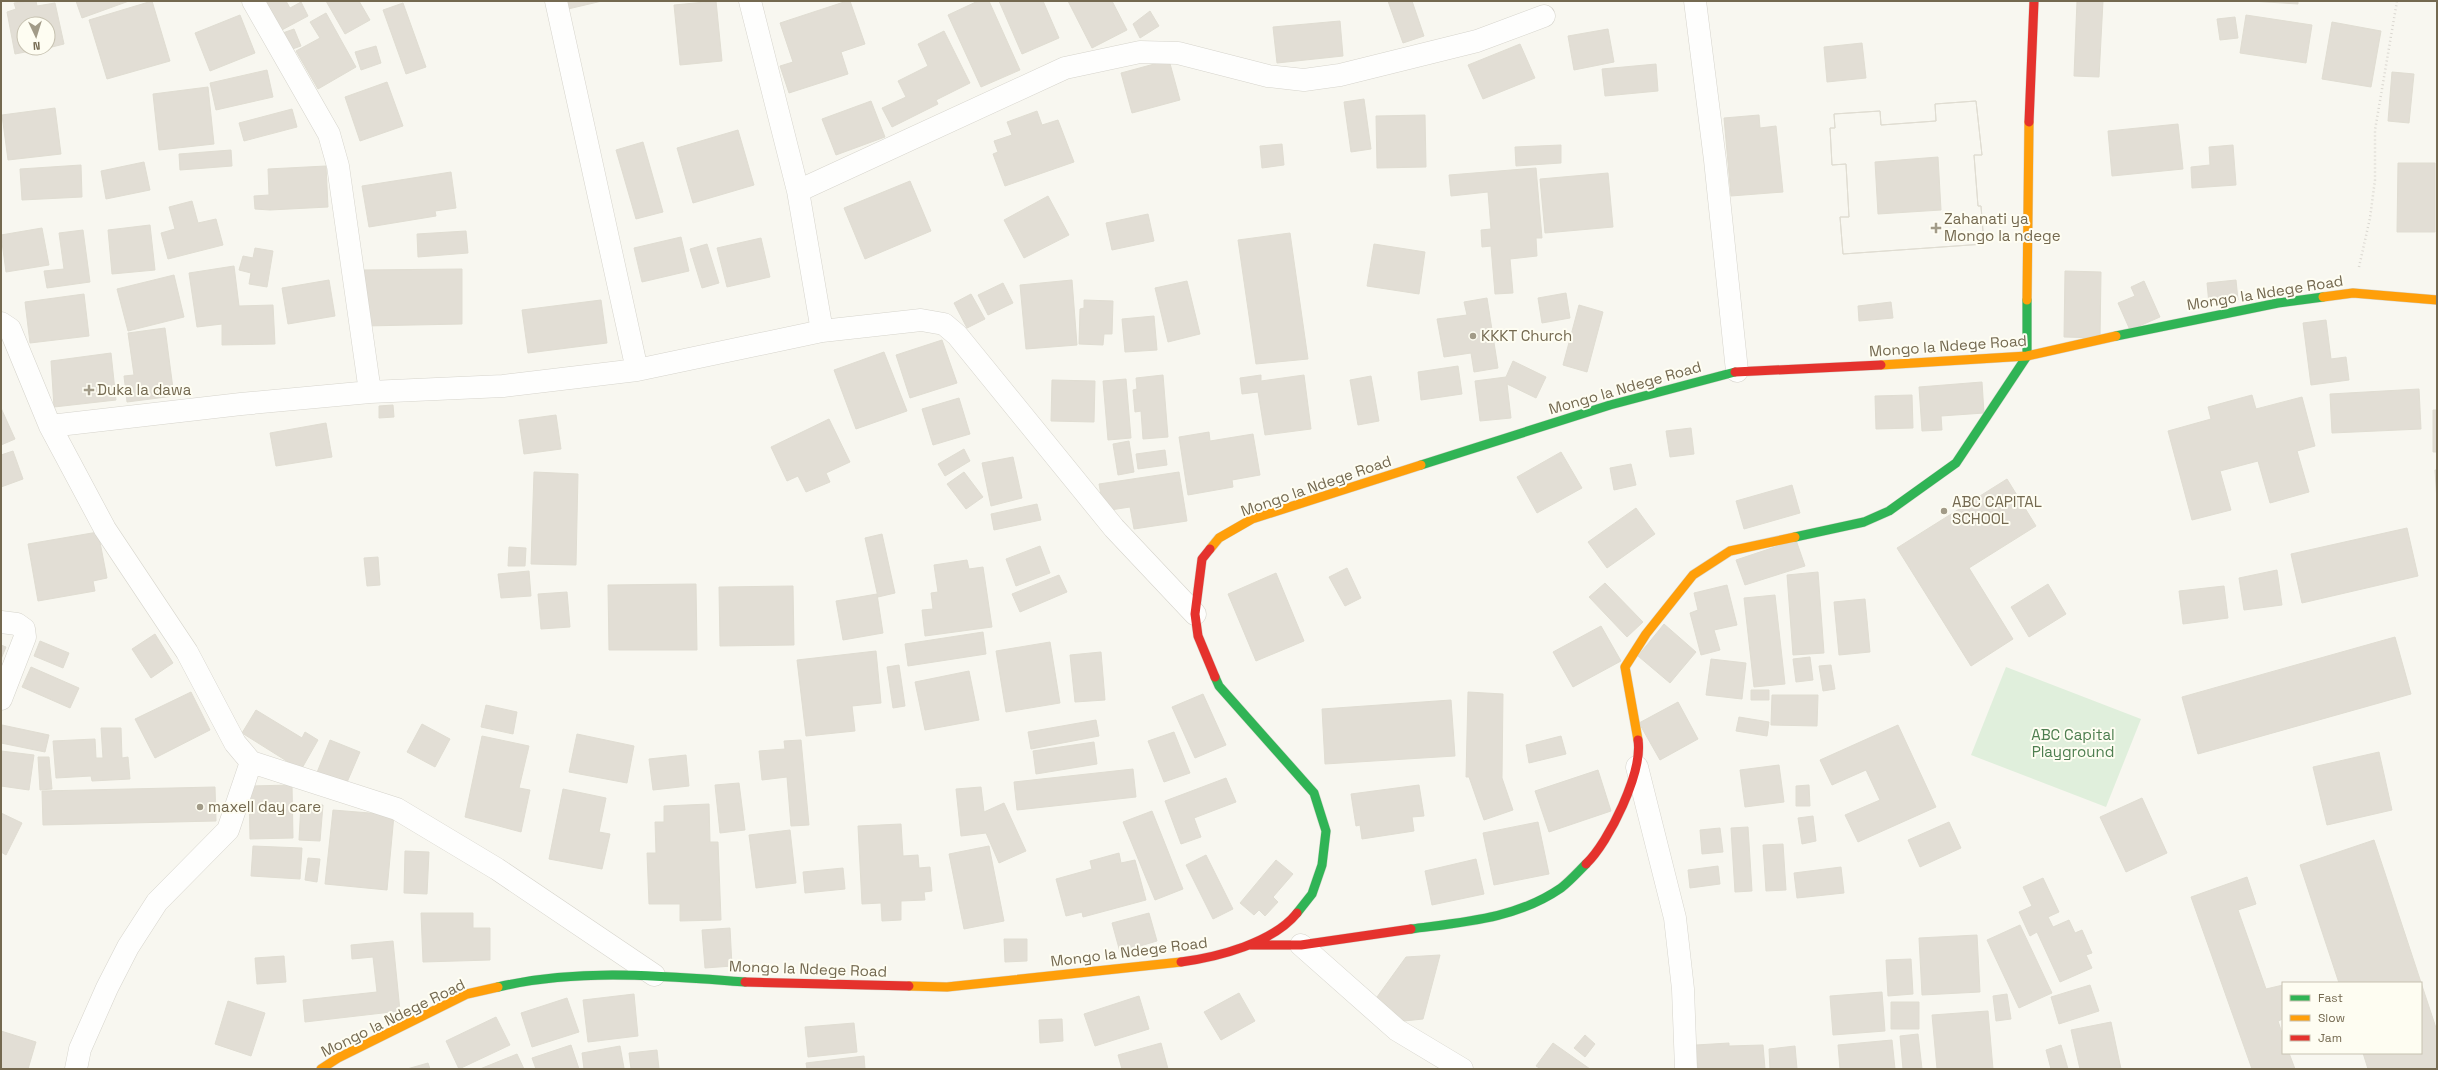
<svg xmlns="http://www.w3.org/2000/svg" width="2438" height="1070" font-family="'Space Grotesk',sans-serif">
	<rect width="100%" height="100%" fill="#f8f7f0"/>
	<path fill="#e0efdc" d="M2006 667 2141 719 2106 807 1971 755Z"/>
	<path fill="#e2ded5" stroke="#e0ddd2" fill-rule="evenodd" d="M27 1H36L37 6 55 3 64 44 48 48V24H24V48H46L15 54 7 12 16 9 14 3Z
		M76 1H129L82 18Z
		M152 1 170 61 107 79 89 20Z
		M264 1H286L290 8 301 2 308 16 280 31Z
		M326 1H359L370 20 345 34Z
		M566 1H602L568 9Z
		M716 1 722 61 680 65 674 5Z
		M847 1H850L865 44 841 52 848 74 789 93 780 66 793 62 780 23Z
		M978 1H989L1020 70 981 87 948 15Z
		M999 1H1043L1059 38 1022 54Z
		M1068 1H1112L1127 30 1092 48Z
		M1388 1H1412L1424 36 1403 43Z
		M2077 1H2103L2099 77 2074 76Z
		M2251 1H2298V4Z
		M403 3 426 67 406 74 383 10Z
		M1150 11 1159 26 1140 38 1133 24Z
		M326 13 356 67 318 89 296 51 320 38 310 22Z
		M240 15 255 53 210 71 195 33Z
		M2246 15 2312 25 2306 63 2240 53Z
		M2235 17 2238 38 2220 40 2217 19Z
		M1340 21 1343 56 1277 63 1273 27Z
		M2332 22 2381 31 2371 87 2322 79Z
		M294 29 301 46 284 52 277 35Z
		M1608 29 1614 62 1574 70 1568 36Z
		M944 31 970 83 936 100 938 104 892 127 882 108 906 97 898 81 928 66 918 44Z
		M1862 43 1866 78 1827 82 1824 47Z
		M1520 44 1535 78 1483 99 1468 65Z
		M376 46 381 63 361 70 355 52Z
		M1169 60 1180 100 1132 113 1121 73Z
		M1656 64 1658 91 1605 96 1602 69Z
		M267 70 273 97 216 110 210 83Z
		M2392 72 2414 74 2409 123 2388 121Z
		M387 82 403 126 360 141 345 97Z
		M208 87 214 144 159 150 153 94Z
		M1364 99 1371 149 1351 152 1344 102Z
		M871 101 885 137 836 155 822 119Z
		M1976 101 1982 155H1974L1978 206H1981L1984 244 1843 254 1840 217H1849L1846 164 1832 165 1830 128H1835L1834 114 1880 111 1881 125 1936 121 1935 104ZM1938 157 1941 210 1878 214 1875 162Z
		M1976 101 1982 155H1974L1978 206H1981L1984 244 1843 254 1840 217H1849L1846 164 1832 165 1830 128H1835L1834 114 1880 111 1881 125 1936 121 1935 104Z
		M55 108 61 154 8 160 2 115Z
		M292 109 297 127 244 141 239 123Z
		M1037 111 1042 125 1058 120 1074 162 1005 186 993 154 998 152 994 141 1012 135 1007 122Z
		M1425 115 1426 167 1377 168 1376 116Z
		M1759 115 1760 128 1776 126 1783 192 1731 196 1724 118Z
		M2178 124 2183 169 2112 176 2108 131Z
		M738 130 754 185 693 203 677 148Z
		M643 142 663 212 636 219 616 150Z
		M1282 144 1284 165 1262 168 1260 146Z
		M1561 145V163L1516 166 1515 147Z
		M2233 145 2236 185 2192 188 2191 167 2210 165 2209 147Z
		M231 150 232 166 180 170 179 154Z
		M144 162 150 190 106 199 101 171Z
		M2398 163H2435V232H2397Z
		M81 165 82 197 22 200 20 169Z
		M326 166 328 207 270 210 255 209 254 196 269 195 268 169Z
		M1536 168 1542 238H1536L1537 256 1510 259 1513 293 1495 294 1491 246 1482 247 1481 230 1491 229 1488 192 1451 196 1449 175Z
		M451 172 456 208 435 211 436 216 369 227 362 186Z
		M1608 173 1613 227 1545 233 1540 179Z
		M910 181 931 231 865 259 844 208Z
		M1048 196 1069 235 1024 258 1004 220Z
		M192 201 198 223 216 219 223 245 168 259 161 233 175 229 169 207Z
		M1148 214 1154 241 1112 250 1106 223Z
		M150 225 155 270 112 274 108 230Z
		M42 228 49 265 6 272 1 235Z
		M83 230 90 282 47 288 44 271 64 269 59 233Z
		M466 231 468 253 418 257 417 234Z
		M1290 233 1308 359 1256 364 1238 240Z
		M681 237 689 271 642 282 634 248Z
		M761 238 770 277 727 287 717 248Z
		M707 244 719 283 702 288 690 249Z
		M1374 244 1425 252 1419 294 1367 286Z
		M255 248 273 251 267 287 249 284 251 273 239 270 243 256 253 258Z
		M234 266 239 306 273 305 275 344 222 345V324L197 327 189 273Z
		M462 269V324L364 326 363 270Z
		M2065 271 2101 272 2100 338 2064 337Z
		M174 275 184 317 128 331 117 289Z
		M329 280 335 316 288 324 282 288Z
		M1072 280 1077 345 1026 349 1020 285Z
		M2236 280 2238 300 2209 304 2207 283Z
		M1187 281 1200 334 1168 342 1155 288Z
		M2144 281 2160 317 2130 330 2118 303 2135 296 2131 287Z
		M1003 283 1013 303 988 315 978 295Z
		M1566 293 1570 318 1542 323 1538 298Z
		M84 294 89 336 30 343 25 302Z
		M971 294 985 319 967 328 954 303Z
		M1487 298 1498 368 1474 372 1471 353 1444 357 1437 319 1467 315 1464 302Z
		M601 300 607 343 528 353 522 310Z
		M1084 300 1113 301 1112 334H1104L1103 345 1079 344 1080 309 1084 308Z
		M1891 302 1893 318 1859 321 1858 306Z
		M1579 305 1603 312 1587 372 1563 365Z
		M1154 316 1157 350 1125 352 1122 319Z
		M2326 320 2331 359 2346 357 2349 380 2311 385 2303 323Z
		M165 328 174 396 127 402 124 376 134 375 128 333Z
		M942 340 957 383 910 398 896 355Z
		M884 352 907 411 856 429 834 370Z
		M111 353 116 400 54 407 51 361Z
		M1513 361 1546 377 1536 398 1507 384 1511 418 1480 421 1475 381 1506 377Z
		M1458 366 1462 394 1421 400 1418 372Z
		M1163 375 1168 437 1143 439 1141 411 1135 412 1133 390 1137 389 1136 378Z
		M1261 375V381L1304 375 1311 429 1265 435 1258 392 1242 394 1240 378Z
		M1371 376 1379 421 1358 425 1350 380Z
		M1126 379 1131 438 1108 440 1103 381Z
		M1052 380 1095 381 1094 422 1051 421Z
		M1982 382 1984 413 1941 416 1942 430 1922 431 1919 387Z
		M2419 389 2421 429 2332 433 2330 394Z
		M1912 395 1913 428 1876 429 1875 396Z
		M2252 395 2256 409 2302 397 2315 446 2297 451 2309 492 2270 503 2258 461 2220 471 2231 510 2192 520 2168 431 2211 419 2208 407Z
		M959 398 970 434 933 445 922 409Z
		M393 405 394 417 379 418V406Z
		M1 408 15 439 1 445Z
		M2433 410H2437V452H2433Z
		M556 415 561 449 524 454 519 420Z
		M829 419 850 462 826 473 830 482 806 492 798 476 787 481 771 447Z
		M326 423 332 457 276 466 270 433Z
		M1691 428 1694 454 1670 457 1666 431Z
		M1209 432 1210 441 1253 434 1260 475 1232 480 1233 487 1188 495 1179 437Z
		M1129 441 1134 472 1118 475 1113 444Z
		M964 449 970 461 945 476 938 464Z
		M1165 450 1167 465 1138 469 1136 454Z
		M13 451 23 479 1 487V455Z
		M1561 452 1582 488 1537 513 1517 477Z
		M1013 457 1022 498 991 506 982 463Z
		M1631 464 1636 485 1614 490 1610 468Z
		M2435 470H2437V501Z
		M534 472 578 474 576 565 531 564Z
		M964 472 983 497 966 509 947 484Z
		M1179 472 1187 521 1134 529 1130 507 1104 511 1099 484Z
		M2007 479 2036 526 1969 568 2013 639 1971 666 1897 548Z
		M1792 485 1800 513 1744 529 1736 501Z
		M1037 504 1041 520 994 530 991 514Z
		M1636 508 1655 534 1607 568 1588 542Z
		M2407 528 2418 576 2302 603 2291 554Z
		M98 532 107 578 93 581 95 591 38 601 28 544Z
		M882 534 895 593 878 597 865 538Z
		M1796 540 1805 566 1745 585 1736 560Z
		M1040 546 1050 573 1016 586 1006 559Z
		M509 547 526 548 525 566H508Z
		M378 557 380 585 367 586 364 558Z
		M967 560 969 569 983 567 992 627 925 636 922 610 933 609 931 593 938 592 934 565Z
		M1347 568 1361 598 1345 606 1329 577Z
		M2277 570 2282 605 2244 610 2239 578Z
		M529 571 531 596 501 598 498 574Z
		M1818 572 1824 653 1793 655 1787 575Z
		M1276 573 1304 641 1256 661 1228 594Z
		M1059 575 1067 592 1020 612 1012 594Z
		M1605 583 1643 622 1627 637 1589 597Z
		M696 584 697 650H609L608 585Z
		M2048 584 2066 614 2029 637 2011 607Z
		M1727 585 1737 625 1714 630 1720 650 1701 655 1690 613 1698 610 1694 593Z
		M793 586 794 645 720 646 719 587Z
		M2224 586 2228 618 2183 624 2179 591Z
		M567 592 570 627 541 629 538 594Z
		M877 594 883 633 843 640 836 601Z
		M1775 595 1785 684 1754 687 1744 598Z
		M1865 599 1870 652 1839 655 1834 602Z
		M1664 624 1696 652 1670 683 1638 656Z
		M1601 626 1621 661 1573 687 1553 652Z
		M983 632 986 654 908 666 905 644Z
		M155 634 173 663 151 678 132 649Z
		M2395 637 2411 694 2198 754 2182 697Z
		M40 641 69 653 63 668 34 656Z
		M1050 642 1060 703 1006 712 996 651Z
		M1 645 6 647 1 659Z
		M876 651 881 703 852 706 855 731 806 736 797 660Z
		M1101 652 1105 700 1075 702 1070 655Z
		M1810 657 1813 680 1796 682 1793 659Z
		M1711 659 1746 663 1742 699 1706 695Z
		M899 665 905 706 893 708 887 667Z
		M1831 665 1835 689 1823 691 1819 666Z
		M31 667 79 688 70 708 22 687Z
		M969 671 979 720 925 730 915 682Z
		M1751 690H1769V700H1751Z
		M191 692 210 730 155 758 135 719Z
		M1468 692 1503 694 1502 778 1513 810 1484 820 1469 777H1466Z
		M1203 694 1226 745 1195 758 1172 707Z
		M1772 695H1818L1817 726 1771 725Z
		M1451 700 1455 756 1325 764 1322 709Z
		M1678 702 1698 739 1660 760 1639 723Z
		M486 705 517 712 513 734 481 727Z
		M256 710 302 738 305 732 318 740 301 770 242 733Z
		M1739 717 1769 722 1767 736 1736 731Z
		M1096 720 1099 736 1031 749 1028 732Z
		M422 724 450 739 435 767 407 752Z
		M2 725 49 735 45 752 1 743Z
		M1898 725 1936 807 1858 842 1845 815 1880 800 1866 770 1832 785 1820 760Z
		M101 728H121L122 758 128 757 130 779 92 781 91 776 56 778 53 741 95 739 96 758H103Z
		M1174 732 1190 773 1164 782 1148 741Z
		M577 734 634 746 627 783 569 772Z
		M482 736 529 746 519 788 530 790 521 832 465 817Z
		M1561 736 1566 754 1529 763 1526 745Z
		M330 740 360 752 345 787 316 775Z
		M801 740 809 825 791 826 787 777 762 780 759 751 785 749 784 741Z
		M1094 742 1097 764 1036 774 1033 751Z
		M1 751 34 755 29 790 1 786Z
		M2379 752 2392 810 2327 825 2313 767Z
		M686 755 689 786 653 790 649 759Z
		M38 757H49L52 789 40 790Z
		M1779 765 1784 802 1745 807 1740 770Z
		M1133 769 1136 797 1017 810 1014 782Z
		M1598 770 1611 811 1549 832 1535 791Z
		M1226 778 1236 802 1194 818 1201 837 1181 844 1165 801Z
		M739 783 745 830 720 833 715 785Z
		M292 785 293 838 250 839 249 786Z
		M1419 785 1424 816 1412 817 1414 831 1362 839 1360 825 1356 826 1351 794Z
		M1809 785 1810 806H1796V786Z
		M215 787 216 821 43 825 42 791Z
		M981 787 984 812 1004 803 1026 851 999 863 986 833 961 836 956 789Z
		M563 789 606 798 599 832 610 834 602 869 549 859Z
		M2142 798 2167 853 2126 872 2100 817Z
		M301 804 323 805 320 841 299 840Z
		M709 804 710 842H718L721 920 680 921V904H649L647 853H656L655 822H664V806Z
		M333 810 394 815 387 890 325 884Z
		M1152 811 1183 889 1155 900 1123 822Z
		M1 813 22 823 6 855 1 852Z
		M1813 816 1816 841 1802 844 1798 818Z
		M1538 822 1549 874 1494 885 1483 833Z
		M1949 822 1961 848 1920 867 1908 840Z
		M901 824 903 856 918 855 919 868 930 867 932 891 924 892 925 900 901 901V920L882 921 881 903 862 904 858 826Z
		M1748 827 1752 891 1735 892 1731 828Z
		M1720 828 1723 852 1702 854 1700 830Z
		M790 830 796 883 756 888 749 835Z
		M2374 840 2437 1031V1069H2368L2363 1053H2421V983H2339L2300 865Z
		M1783 844 1786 890 1766 891 1763 845Z
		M253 846 302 848 300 879 251 876Z
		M989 846 1004 921 964 929 949 854Z
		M405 851 429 852 427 894 404 893Z
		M1119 853 1121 863 1135 860 1146 900 1083 917 1082 912 1066 916 1056 879 1092 869 1090 861Z
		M1206 855 1233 909 1213 919 1186 865Z
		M308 858 320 859 317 882 305 880Z
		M1476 859 1484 894 1432 905 1425 871Z
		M1276 860 1293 874 1273 897 1278 902 1265 916 1259 910 1254 915 1240 903Z
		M1718 866 1720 884 1690 888 1688 870Z
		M1841 867 1844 893 1797 898 1794 873Z
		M843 868 845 889 805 893 803 872Z
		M2247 877 2256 904 2238 910 2266 989 2283 985V1019L2278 1021 2283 1036V1053H2289L2295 1069H2252L2191 897Z
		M2043 878 2059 912 2048 917 2053 927 2069 920 2075 933 2082 930 2092 953 2086 955 2092 968 2060 982 2037 932 2030 936 2019 912 2032 906 2023 887Z
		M421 913H473V928H490V960L423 962Z
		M1149 913 1157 941 1120 952 1112 923Z
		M2020 925 2052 993 2019 1008 1987 940Z
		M730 928 732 966 705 968 702 930Z
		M1977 935 1980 992 1922 995 1919 938Z
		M1004 939H1027V961L1005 962Z
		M393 941 400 1011 305 1022 303 1000 377 992 373 957 352 959 351 945Z
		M1440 955 1423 1019 1404 1021 1377 997 1406 957Z
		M284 956 286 982 257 984 255 958Z
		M1911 959 1913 994 1888 996 1886 960Z
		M2090 985 2099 1011 2059 1024 2051 997Z
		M1882 992 1885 1031 1833 1035 1830 996Z
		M1239 993 1255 1021 1221 1040 1204 1012Z
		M634 994 638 1036 588 1042 583 1000Z
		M2007 994 2011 1019 1996 1021 1993 996Z
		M1139 996 1149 1029 1095 1046 1084 1014Z
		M567 998 579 1032 532 1047 521 1013Z
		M228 1001 265 1013 251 1056 215 1044Z
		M1891 1002H1919V1029H1891Z
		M1988 1011 1993 1069H1937L1932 1015Z
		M496 1017 510 1045 459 1069 446 1041Z
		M1062 1019 1063 1041 1040 1043 1039 1020Z
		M2111 1022 2121 1069H2080L2071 1030Z
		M854 1023 857 1052 808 1057 805 1027Z
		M1 1031 36 1042 28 1069H1Z
		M1918 1034 1922 1069H1903L1900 1036Z
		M1585 1035 1595 1044 1585 1057 1574 1048Z
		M1892 1040 1895 1069H1840L1838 1045Z
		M1161 1043 1168 1069H1122L1118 1055Z
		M1553 1043 1590 1069H1541L1536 1066Z
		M1729 1043V1046L1763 1045 1765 1069H1698L1696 1045Z
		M571 1045 579 1069H536L532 1058Z
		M2061 1045 2068 1069H2051L2046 1050Z
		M620 1046 624 1068 584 1069 582 1053Z
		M1795 1046 1797 1069H1770L1769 1049Z
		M657 1050 659 1069H631L629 1053Z
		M517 1054 524 1069H480Z
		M864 1056 865 1069H807L806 1063Z
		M428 1063 430 1069H407Z"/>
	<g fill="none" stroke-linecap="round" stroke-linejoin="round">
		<g stroke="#d6d4cc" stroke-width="23">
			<path id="street" d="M253 1 329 134 338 166 370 392
				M556 1 637 370
				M750 1 798 191 822 331
				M1695 1 1715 160 1737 371
				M798 191 1065 68 1140 52 1178 53 1268 76 1304 80 1340 75 1477 41 1544 16
				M1 323 10 329 50 426 105 529 187 652 235 743 251 762 397 809 497 869 654 975
				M50 426 241 404 370 392 503 386 637 370 822 331 921 320 944 324 957 335 1114 528 1195 614
				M1 622 17 624 24 629 25 637 1 699
				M1637 767 1675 918 1683 989 1686 1069
				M1301 945 1397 1030 1462 1069
				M76 1069 80 1049 107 988 128 947 157 902 228 830 251 762"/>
		</g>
		<g stroke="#d6d4cb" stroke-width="10">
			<path id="fast" d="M2116 336 2278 303 2323 297
				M1421 465 1610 405 1735 372
				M1795 537 1864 522 1889 511 1956 463 2027 356V300
				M1215 677 1219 686 1314 793 1326 831 1322 865 1312 894 1297 913
				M1411 929C1464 922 1516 919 1561 888 1570 881 1578 872 1586 864
				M498 987C579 968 662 976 745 982"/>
		</g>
		<g stroke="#d6d4cb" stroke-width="10">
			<path id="slow" d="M2323 297 2353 293 2437 300
				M2027 300 2029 122
				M1881 365 2027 356 2116 336
				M1210 549 1219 538 1252 519 1421 465
				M1638 740 1625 667 1646 634 1693 575 1730 551 1795 537
				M909 986 947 987 1181 962
				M321 1069 338 1058 467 994 498 987"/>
		</g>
		<g stroke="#d6d4cb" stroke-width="10">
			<path id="jam" d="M2029 122 2034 1
				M1735 372 1881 365
				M1210 549 1202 559 1195 614 1198 636 1215 677
				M1586 864C1609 842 1643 772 1638 740
				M1251 945H1301L1411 929
				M1181 962C1218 957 1273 943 1297 913
				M745 982 909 986"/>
		</g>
		<path stroke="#dad7d0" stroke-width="2.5" stroke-dasharray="1 3" stroke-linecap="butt" d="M2359 267 2370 218 2375 180V130L2397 1"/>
		<use href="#street" stroke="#fefefd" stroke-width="22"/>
		<use href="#fast" stroke="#30b455" stroke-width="9"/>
		<use href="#slow" stroke="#ff9f0a" stroke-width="9"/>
		<use href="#jam" stroke="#e5322d" stroke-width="9"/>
	</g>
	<g fill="#a29b88" stroke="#fefdf2" stroke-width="1.5">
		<path d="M1934 222h4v4h4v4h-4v4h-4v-4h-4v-4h4z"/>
		<circle cx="1473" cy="336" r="4"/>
		<path d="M87 384h4v4h4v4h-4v4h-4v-4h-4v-4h4z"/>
		<circle cx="1944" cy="511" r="4"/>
		<circle cx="200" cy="807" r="4"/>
	</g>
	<g text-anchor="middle" stroke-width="4" stroke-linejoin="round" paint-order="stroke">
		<g font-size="15" fill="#746950" stroke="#fefdf2" text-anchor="start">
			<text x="1944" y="224">Zahanati ya<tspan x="1944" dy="17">Mongo la ndege</tspan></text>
			<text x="1481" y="341">KKKT Church</text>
			<text x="97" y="395">Duka la dawa</text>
			<text x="1952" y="507">ABC CAPITAL<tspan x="1952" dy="17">SCHOOL</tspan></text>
			<text x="208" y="812">maxell day care</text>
		</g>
		<g font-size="15" fill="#746950" stroke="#fefdf2">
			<text transform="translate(2265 293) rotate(-9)" y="5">Mongo la Ndege Road</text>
			<text transform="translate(1948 346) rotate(-4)" y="5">Mongo la Ndege Road</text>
			<text transform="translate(1625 388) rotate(-16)" y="5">Mongo la Ndege Road</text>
			<text transform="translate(1316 486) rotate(-19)" y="5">Mongo la Ndege Road</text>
			<text transform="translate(1129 952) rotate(-7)" y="5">Mongo la Ndege Road</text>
			<text transform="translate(808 969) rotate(2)" y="5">Mongo la Ndege Road</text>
			<text transform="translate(393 1018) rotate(-26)" y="5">Mongo la Ndege Road</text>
		</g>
		<g font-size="15" fill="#4d7e4f" stroke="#fefdf2">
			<text x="2073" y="740">ABC Capital<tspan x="2073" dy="17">Playground</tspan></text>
		</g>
	</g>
	<rect width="2438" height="1070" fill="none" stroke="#746950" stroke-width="4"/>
	<rect x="2282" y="982" width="140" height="72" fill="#fefdf2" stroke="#c7c2b1"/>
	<rect x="2290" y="995" width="20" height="6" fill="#30b455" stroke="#c7c2b1"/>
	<text x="2318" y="1002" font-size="12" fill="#746950">Fast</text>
	<rect x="2290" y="1015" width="20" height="6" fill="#ff9f0a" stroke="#c7c2b1"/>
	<text x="2318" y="1022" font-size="12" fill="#746950">Slow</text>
	<rect x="2290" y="1035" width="20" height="6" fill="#e5322d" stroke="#c7c2b1"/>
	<text x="2318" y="1042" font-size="12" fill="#746950">Jam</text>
	<g transform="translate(36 36) rotate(176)"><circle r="19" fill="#fefdf2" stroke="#c7c2b1"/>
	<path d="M0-3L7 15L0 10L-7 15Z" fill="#a29b88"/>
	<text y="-6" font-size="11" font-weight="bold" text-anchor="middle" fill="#746950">N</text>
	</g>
</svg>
